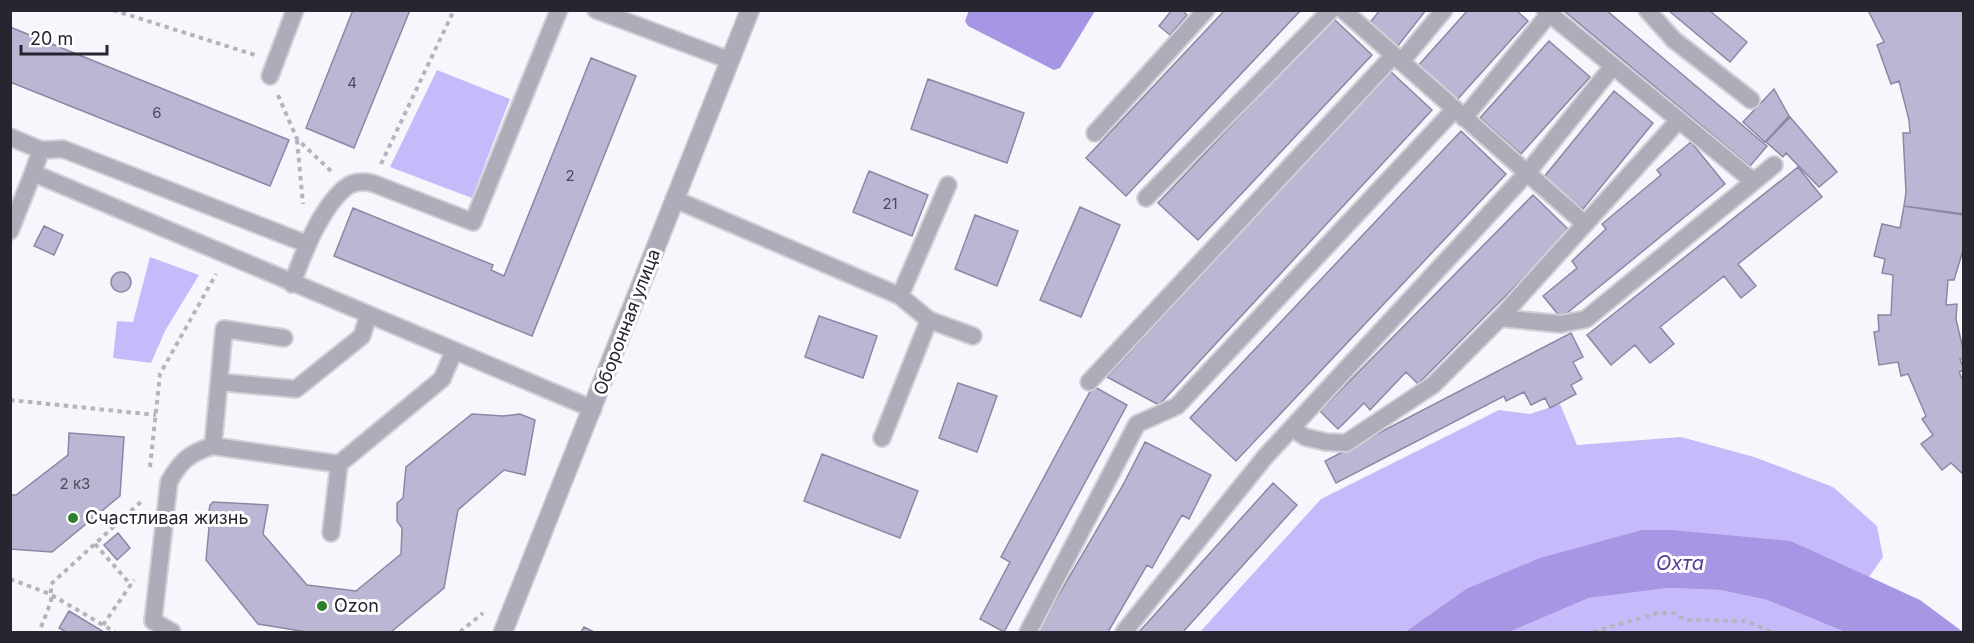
<svg xmlns="http://www.w3.org/2000/svg" width="1974" height="643" font-family="Inter,sans-serif">
	<rect width="100%" height="100%" fill="#f7f6fc"/>
	<path fill="#c7bafa" d="M437 70 510 99 472 198 390 167Z
		M150 257 199 275 165 331 151 363 113 358 117 321 133 322Z
		M1560 404 1577 445 1681 437 1754 457 1833 487 1877 526 1883 557 1869 577 1791 541 1466 589 1405 632H1200L1321 499 1499 410 1530 414Z
		M1668 588 1720 590 1767 600 1845 632H1509L1589 598Z"/>
	<path fill="#a696e3" d="M969 10H1095V11L1060 68 1054 70 968 26 965 21Z
		M1642 530H1672L1791 541 1920 600 1963 632H1845L1767 600 1720 590 1668 588 1589 598 1509 632H1405L1466 589 1540 558Z"/>
	<path fill="#bbb6d4" stroke="#8c87a4" stroke-width="1.5" d="M353 10H410L354 148 306 128Z
		M1172 10H1182L1187 15 1170 35 1159 26Z
		M1225 10H1301L1126 196 1086 158Z
		M1380 10H1426L1397 47 1369 24Z
		M1468 10H1516L1528 21 1456 101 1417 67Z
		M1563 10H1606L1767 146 1750 166Z
		M1668 10H1709L1747 42 1730 62Z
		M1868 10H1961L1964 16 1963 215 1904 206 1906 192 1903 133H1910L1909 120 1899 81 1891 84 1877 45 1884 42Z
		M1333 18 1372 55 1198 240 1158 203Z
		M10 27 289 140 270 186 10 82Z
		M1549 41 1590 77 1521 154 1480 118Z
		M591 58 636 76 532 336 334 256 353 208 493 265 491 270 504 276Z
		M1390 71 1432 110 1159 405 1107 377Z
		M928 79 1024 113 1007 163 911 129Z
		M1774 89 1789 116 1765 142 1743 122Z
		M1614 91 1653 123 1583 209 1544 177Z
		M1790 117 1837 172 1819 187 1786 153 1783 157 1766 142Z
		M1461 131 1506 174 1236 461 1190 418Z
		M1691 142 1725 184 1561 318 1543 296 1577 268 1572 261 1606 229 1602 224 1661 175 1657 170Z
		M1798 167 1822 197 1738 264 1756 286 1741 298 1724 276 1660 327 1674 344 1650 363 1635 345 1611 365 1587 335Z
		M869 171 928 195 912 236 853 212Z
		M1533 195 1570 231 1418 384 1406 372 1370 410 1364 403 1338 429 1320 411Z
		M1904 206 1964 214V247L1954 280H1948L1946 305 1957 304 1956 319 1964 353V358L1960 359 1964 370 1959 372 1964 383V475L1951 463 1942 470 1921 444 1933 435 1922 419 1926 416 1908 374 1901 376 1898 362 1879 365 1874 332 1879 331 1878 315H1891L1893 275 1882 273 1885 259 1874 256 1882 224 1900 228Z
		M1080 207 1120 225 1081 317 1040 300Z
		M975 215 1018 231 997 286 955 269Z
		M44 226 63 235 54 255 34 246Z
		M111 282a10 10 0 1 1 20 0a10 10 0 1 1-20 0Z
		M819 316 877 336 863 378 805 357Z
		M1571 333 1583 357 1573 362 1582 379 1571 385 1576 394 1550 408 1545 398 1531 405 1524 392 1506 401 1504 396 1336 483 1325 461Z
		M958 383 997 396 977 452 939 438Z
		M1093 386 1127 405 1004 632 980 619 1010 562 1001 557Z
		M472 414 503 416 520 414 535 420 525 475 504 470 458 510 444 588 391 632H307L258 624 206 560 209 528 207 523 210 505 213 502 268 505 263 534 307 585 356 591 401 554 402 528 397 521V503L403 498 406 467Z
		M69 433 124 437 120 496 52 552 10 549V495H16L68 455Z
		M1145 442 1211 475 1189 519 1182 515 1152 568 1147 565 1108 632H1037L1123 485Z
		M822 454 918 491 900 538 804 501Z
		M1273 483 1297 505 1183 632H1139Z
		M118 533 130 548 117 560 104 545Z
		M69 611 104 632H66L59 628Z
		M584 627 594 632H581Z"/>
	<g fill="none" stroke-linecap="round" stroke-linejoin="round">
		<g stroke="#d2d0d7" stroke-width="20">
			<path id="lane" d="M596 10 729 60
				M1343 10 1585 224
				M1545 10 1753 181
				M1647 10 1674 40 1751 100
				M1401 62 1444 10
				M270 76 295 10
				M1464 118 1549 14
				M1095 133 1206 10
				M10 137 41 150 63 149 307 244
				M41 150 33 173 593 409
				M1146 198 1331 10
				M674 199 900 296 929 320 973 336
				M10 231 33 173
				M292 284C303 254 320 209 345 188 353 181 362 181 372 183L473 222 559 10
				M900 296 948 185
				M1500 318 1561 324 1586 319 1774 165
				M219 382 296 389 362 336 368 316
				M1089 382 1394 55
				M1292 428 1305 437 1326 442 1346 443 1433 385 1500 318 1679 120
				M882 438 929 320
				M213 446 224 329 284 338
				M331 533 339 464
				M172 632 153 621 169 482C180 461 191 452 213 446L339 464 442 379 454 351
				M1028 632 1137 424 1177 406 1455 109
				M1124 632 1265 457 1527 173 1613 66"/>
		</g>
		<g stroke="#d2d0d7" stroke-width="21">
			<path id="street" d="M503 632 750 10"/>
		</g>
		<path stroke="#b5b4bc" stroke-width="4" stroke-dasharray="4.5 4.5" stroke-linecap="butt" d="M113 10 255 55
			M278 95 297 139 331 171
			M297 140 303 204
			M381 164 454 10
			M10 400 156 415
			M150 467 160 374 216 274
			M95 544 131 585
			M10 579 50 594 115 632
			M103 625 134 580
			M41 627 51 602V584L144 499
			M460 632 483 613
			M1593 632 1658 613H1674L1685 620 1746 621 1771 632"/>
		<use href="#lane" stroke="#aeacb9" stroke-width="16"/>
		<use href="#street" stroke="#aeacb9" stroke-width="18"/>
	</g>
	<g fill="#2c7f2c" stroke="#fff" stroke-width="2">
		<circle cx="73" cy="518" r="6"/>
		<circle cx="322" cy="606" r="6"/>
	</g>
	<g text-anchor="middle" stroke-width="6" stroke-linejoin="round" paint-order="stroke">
		<g font-size="15" fill="#4c4959">
			<text x="352" y="88">4</text>
			<text x="157" y="118">6</text>
			<text x="570" y="181">2</text>
			<text x="890" y="209">21</text>
			<text x="75" y="489">2 к3</text>
		</g>
		<g font-size="18" fill="#272530" stroke="#fff">
			<text transform="translate(627 322) rotate(-69)" y="6">Оборонная улица</text>
		</g>
		<g font-size="18" fill="#272530" stroke="#fff" text-anchor="start">
			<text x="85" y="524">Счастливая жизнь</text>
			<text x="334" y="612">Ozon</text>
		</g>
		<g font-size="20" font-style="italic" fill="#563b95" stroke="#fff">
			<text x="1680" y="570">Охта</text>
		</g>
	</g>
	<rect width="1974" height="643" fill="none" stroke="#272530" stroke-width="24"/>
	<path d="M21 45v9h86v-9" fill="none" stroke="#272530" stroke-width="3"/>
	<text x="30" y="45" font-size="18" fill="#272530" stroke="#ffffff" stroke-width="4.5" paint-order="stroke">20 m</text>
</svg>
